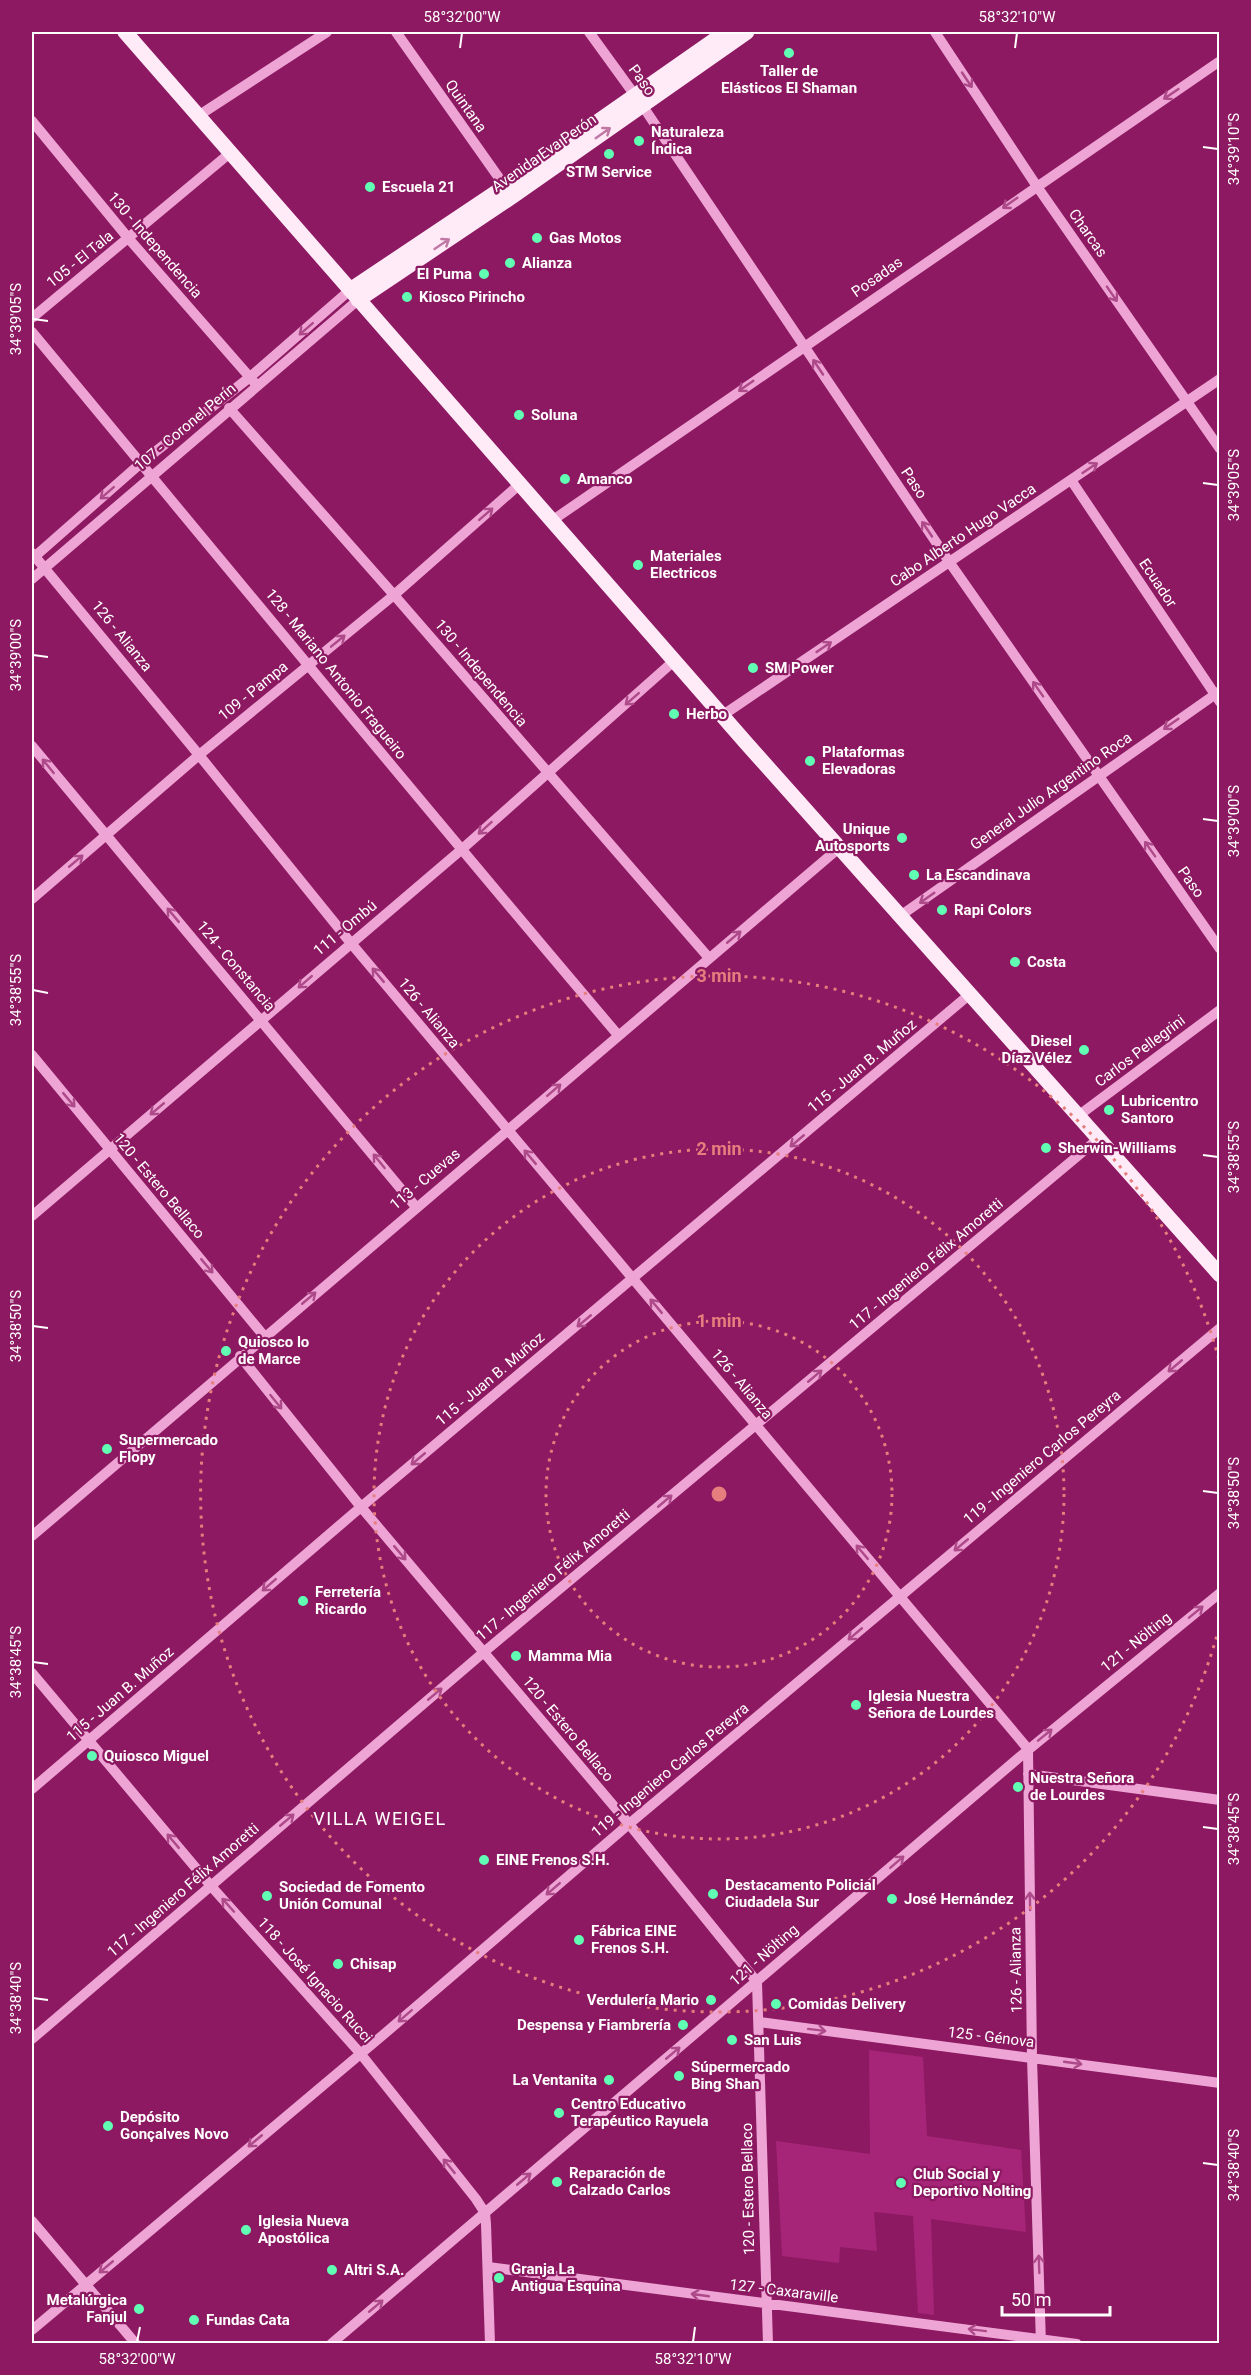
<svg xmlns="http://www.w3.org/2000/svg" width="1251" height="2375" font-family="Roboto,sans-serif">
	<rect width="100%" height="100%" fill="#8c1961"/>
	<path fill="#a72578" d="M869 2050 923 2057 927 2136 1021 2150 1026 2232 931 2219 934 2315 918 2313 913 2216 874 2212 877 2251 840 2247 839 2263 782 2256 776 2141 870 2154Z"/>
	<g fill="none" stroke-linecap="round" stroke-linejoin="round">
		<path stroke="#eea4d4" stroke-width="10" d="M396 32 509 192
			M589 32 642 105 950 563 1220 949
			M935 32 1036 185 1220 449
			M198 116 327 32
			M32 121 129 239 254 382
			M32 318 230 153
			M32 332C227 567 421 803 618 1035
			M229 408 394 595 709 958
			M1071 480 1220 702
			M553 520 1220 61
			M32 553 199 755 350 942 1028 1749 1032 2058 1041 2344
			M32 559 141 463 250 377 350 290
			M32 579 358 300
			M723 715 1220 379
			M32 746 416 1207
			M32 899 199 755 394 595 521 483
			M900 916 1220 691
			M32 1055 264 1336
			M1078 1116 1220 1010
			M32 1216 461 850 675 660
			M240 1356 361 1507 629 1824 757 1982 768 2344
			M32 1536 839 848
			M32 1673 211 1886 360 2053 476 2199 485 2213 486 2224 490 2344
			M1028 1774 1220 1800
			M32 1789 361 1507 970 994
			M759 2022 1220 2083
			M32 2039 484 1652 1098 1139
			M32 2221 136 2344
			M488 2267 1077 2344
			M32 2330 383 2035 629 1824 1220 1328
			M331 2344 1022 1755 1220 1593"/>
		<path stroke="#ffebf7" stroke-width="15" d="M125 32 747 744 1220 1275
			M350 290 504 187 726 32
			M358 300 513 196 747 32"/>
	</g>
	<defs><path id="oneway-shaft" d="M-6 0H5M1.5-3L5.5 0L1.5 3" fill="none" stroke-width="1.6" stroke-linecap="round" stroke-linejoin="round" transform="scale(1.5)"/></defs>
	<g stroke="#ae4a89">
		<use href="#oneway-shaft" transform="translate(967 80) rotate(56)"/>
		<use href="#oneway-shaft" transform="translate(1171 94) rotate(146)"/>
		<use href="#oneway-shaft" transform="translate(1010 203) rotate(145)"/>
		<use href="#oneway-shaft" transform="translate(1112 294) rotate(55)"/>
		<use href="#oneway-shaft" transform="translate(306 329) rotate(139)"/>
		<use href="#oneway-shaft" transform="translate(818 367) rotate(-124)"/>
		<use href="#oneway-shaft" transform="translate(746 386) rotate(145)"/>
		<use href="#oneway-shaft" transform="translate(1090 468) rotate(-34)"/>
		<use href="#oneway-shaft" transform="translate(107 493) rotate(139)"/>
		<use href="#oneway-shaft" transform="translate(486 514) rotate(-41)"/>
		<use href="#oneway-shaft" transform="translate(927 529) rotate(-124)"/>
		<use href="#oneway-shaft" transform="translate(338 641) rotate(-39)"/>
		<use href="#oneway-shaft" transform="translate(824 647) rotate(-34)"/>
		<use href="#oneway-shaft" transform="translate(1038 689) rotate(-125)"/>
		<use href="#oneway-shaft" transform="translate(632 699) rotate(139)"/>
		<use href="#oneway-shaft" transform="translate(1171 724) rotate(145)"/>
		<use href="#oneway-shaft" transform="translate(48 766) rotate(-129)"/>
		<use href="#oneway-shaft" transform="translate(485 828) rotate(138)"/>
		<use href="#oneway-shaft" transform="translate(1150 849) rotate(-125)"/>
		<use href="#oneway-shaft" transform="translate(76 861) rotate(-40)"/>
		<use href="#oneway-shaft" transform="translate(927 898) rotate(145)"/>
		<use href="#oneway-shaft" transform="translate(173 915) rotate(-130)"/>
		<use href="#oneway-shaft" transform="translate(734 937) rotate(-40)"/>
		<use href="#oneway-shaft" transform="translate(378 975) rotate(-130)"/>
		<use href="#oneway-shaft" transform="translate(305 982) rotate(139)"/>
		<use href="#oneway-shaft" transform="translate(554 1090) rotate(-41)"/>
		<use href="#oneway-shaft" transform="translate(69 1100) rotate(50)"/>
		<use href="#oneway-shaft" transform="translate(157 1109) rotate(140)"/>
		<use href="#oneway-shaft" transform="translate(797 1141) rotate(140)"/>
		<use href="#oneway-shaft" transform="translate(530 1157) rotate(-130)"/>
		<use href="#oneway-shaft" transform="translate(379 1161) rotate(-129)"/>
		<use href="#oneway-shaft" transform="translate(207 1266) rotate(50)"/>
		<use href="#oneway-shaft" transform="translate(309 1298) rotate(-40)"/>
		<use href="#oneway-shaft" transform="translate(656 1306) rotate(-130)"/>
		<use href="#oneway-shaft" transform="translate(584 1321) rotate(140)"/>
		<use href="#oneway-shaft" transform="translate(1175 1366) rotate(140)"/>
		<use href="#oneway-shaft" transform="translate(815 1376) rotate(-40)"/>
		<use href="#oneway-shaft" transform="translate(276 1402) rotate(51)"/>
		<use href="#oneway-shaft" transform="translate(418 1459) rotate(140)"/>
		<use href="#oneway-shaft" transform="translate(665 1501) rotate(-40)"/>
		<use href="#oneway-shaft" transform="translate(961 1545) rotate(140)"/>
		<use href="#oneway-shaft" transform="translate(862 1552) rotate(-130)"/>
		<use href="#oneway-shaft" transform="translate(400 1553) rotate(50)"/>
		<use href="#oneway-shaft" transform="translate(269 1585) rotate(139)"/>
		<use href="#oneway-shaft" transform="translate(1196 1612) rotate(-39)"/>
		<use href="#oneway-shaft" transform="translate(855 1634) rotate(140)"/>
		<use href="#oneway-shaft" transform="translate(435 1694) rotate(-40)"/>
		<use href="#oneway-shaft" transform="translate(1045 1735) rotate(-39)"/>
		<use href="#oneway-shaft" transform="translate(287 1820) rotate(-40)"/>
		<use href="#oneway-shaft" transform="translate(173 1841) rotate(-130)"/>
		<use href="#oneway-shaft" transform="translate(897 1862) rotate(-41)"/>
		<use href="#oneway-shaft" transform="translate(553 1889) rotate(139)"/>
		<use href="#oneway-shaft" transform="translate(1030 1901) rotate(-91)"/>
		<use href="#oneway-shaft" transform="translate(228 1905) rotate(-132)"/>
		<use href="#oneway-shaft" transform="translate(405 2016) rotate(139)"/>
		<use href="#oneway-shaft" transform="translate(817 2030) rotate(7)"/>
		<use href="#oneway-shaft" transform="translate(673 2053) rotate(-40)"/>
		<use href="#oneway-shaft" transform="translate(1073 2063) rotate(8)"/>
		<use href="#oneway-shaft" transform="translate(255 2141) rotate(140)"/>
		<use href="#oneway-shaft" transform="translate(449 2166) rotate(-129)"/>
		<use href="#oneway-shaft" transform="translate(524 2179) rotate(-40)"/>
		<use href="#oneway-shaft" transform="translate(1039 2264) rotate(-92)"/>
		<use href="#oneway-shaft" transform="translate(106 2267) rotate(140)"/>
		<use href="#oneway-shaft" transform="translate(700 2295) rotate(-172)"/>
		<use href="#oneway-shaft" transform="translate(376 2306) rotate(-40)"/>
		<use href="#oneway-shaft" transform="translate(977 2330) rotate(-173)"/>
	</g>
	<g stroke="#c077a4">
		<use href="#oneway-shaft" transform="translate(603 133) rotate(-35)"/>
		<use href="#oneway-shaft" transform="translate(442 244) rotate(-34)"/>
	</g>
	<path fill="none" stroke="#fff" stroke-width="2" d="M460 48 462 33M1015 48 1017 33M1203 147 1218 149M33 319 48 321M1203 483 1218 485M33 655 48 657M1203 819 1218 821M33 990 48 993M1203 1155 1218 1157M33 1326 48 1328M1203 1491 1218 1493M33 1662 48 1664M1203 1827 1218 1829M33 1998 48 2000M1203 2163 1218 2165M137 2342 140 2327M693 2342 695 2327"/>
	<g fill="none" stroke="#e67e7e" stroke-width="3" stroke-dasharray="3 6">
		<circle cx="719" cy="1494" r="173"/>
		<circle cx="719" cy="1494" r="345"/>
		<path d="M1219 1628A518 518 0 1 1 1219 1360"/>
	</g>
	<g fill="#61ffb3" stroke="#8c1961" stroke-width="2">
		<circle cx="789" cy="53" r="6"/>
		<circle cx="639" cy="141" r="6"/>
		<circle cx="609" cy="154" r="6"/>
		<circle cx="370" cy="187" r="6"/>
		<circle cx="537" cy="238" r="6"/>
		<circle cx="510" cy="263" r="6"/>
		<circle cx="484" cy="274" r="6"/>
		<circle cx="407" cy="297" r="6"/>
		<circle cx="519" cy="415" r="6"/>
		<circle cx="565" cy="479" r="6"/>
		<circle cx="638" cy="565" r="6"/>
		<circle cx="753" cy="668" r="6"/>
		<circle cx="674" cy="714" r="6"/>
		<circle cx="810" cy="761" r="6"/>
		<circle cx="902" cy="838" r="6"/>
		<circle cx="914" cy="875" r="6"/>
		<circle cx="942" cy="910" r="6"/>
		<circle cx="1015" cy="962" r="6"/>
		<circle cx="1084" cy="1050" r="6"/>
		<circle cx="1109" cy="1110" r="6"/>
		<circle cx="1046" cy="1148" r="6"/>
		<circle cx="226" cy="1351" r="6"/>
		<circle cx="107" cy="1449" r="6"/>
		<circle cx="303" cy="1601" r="6"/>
		<circle cx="516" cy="1656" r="6"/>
		<circle cx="856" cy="1705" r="6"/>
		<circle cx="92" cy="1756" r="6"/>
		<circle cx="1018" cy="1787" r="6"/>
		<circle cx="484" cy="1860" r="6"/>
		<circle cx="713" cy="1894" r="6"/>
		<circle cx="267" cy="1896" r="6"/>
		<circle cx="892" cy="1899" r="6"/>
		<circle cx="579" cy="1940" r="6"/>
		<circle cx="338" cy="1964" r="6"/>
		<circle cx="711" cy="2000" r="6"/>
		<circle cx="776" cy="2004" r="6"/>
		<circle cx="683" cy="2025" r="6"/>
		<circle cx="732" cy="2040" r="6"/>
		<circle cx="679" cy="2076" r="6"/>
		<circle cx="609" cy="2080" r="6"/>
		<circle cx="559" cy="2113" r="6"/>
		<circle cx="108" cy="2126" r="6"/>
		<circle cx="557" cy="2182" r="6"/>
		<circle cx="901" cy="2183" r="6"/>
		<circle cx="246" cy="2230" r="6"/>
		<circle cx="332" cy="2270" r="6"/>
		<circle cx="499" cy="2278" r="6"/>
		<circle cx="139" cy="2309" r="6"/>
		<circle cx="194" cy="2320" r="6"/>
	</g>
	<g text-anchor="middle" stroke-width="4.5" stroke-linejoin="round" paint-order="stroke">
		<g font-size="15" font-weight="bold" fill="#fff" stroke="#8c1961" text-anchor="start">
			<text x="789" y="76" text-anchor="middle">Taller de<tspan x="789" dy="17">Elásticos El Shaman</tspan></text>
			<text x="651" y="137">Naturaleza<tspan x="651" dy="17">Índica</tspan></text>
			<text x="609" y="177" text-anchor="middle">STM Service</text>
			<text x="382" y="192">Escuela 21</text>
			<text x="549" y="243">Gas Motos</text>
			<text x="522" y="268">Alianza</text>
			<text x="472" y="279" text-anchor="end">El Puma</text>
			<text x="419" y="302">Kiosco Pirincho</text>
			<text x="531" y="420">Soluna</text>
			<text x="577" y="484">Amanco</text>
			<text x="650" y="561">Materiales<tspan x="650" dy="17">Electricos</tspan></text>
			<text x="765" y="673">SM Power</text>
			<text x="686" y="719">Herbo</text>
			<text x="822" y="757">Plataformas<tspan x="822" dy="17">Elevadoras</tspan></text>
			<text x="890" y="834" text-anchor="end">Unique<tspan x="890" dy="17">Autosports</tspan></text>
			<text x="926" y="880">La Escandinava</text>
			<text x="954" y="915">Rapi Colors</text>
			<text x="1027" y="967">Costa</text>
			<text x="1072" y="1046" text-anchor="end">Diesel<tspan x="1072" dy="17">Díaz Vélez</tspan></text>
			<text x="1121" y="1106">Lubricentro<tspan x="1121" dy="17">Santoro</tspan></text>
			<text x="1058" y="1153">Sherwin-Williams</text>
			<text x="238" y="1347">Quiosco lo<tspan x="238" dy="17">de Marce</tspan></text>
			<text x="119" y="1445">Supermercado<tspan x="119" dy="17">Flopy</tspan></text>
			<text x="315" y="1597">Ferretería<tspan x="315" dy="17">Ricardo</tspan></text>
			<text x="528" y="1661">Mamma Mia</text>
			<text x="868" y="1701">Iglesia Nuestra<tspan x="868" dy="17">Señora de Lourdes</tspan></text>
			<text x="104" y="1761">Quiosco Miguel</text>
			<text x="1030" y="1783">Nuestra Señora<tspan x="1030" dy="17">de Lourdes</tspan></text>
			<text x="496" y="1865">EINE Frenos S.H.</text>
			<text x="725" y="1890">Destacamento Policial<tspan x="725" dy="17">Ciudadela Sur</tspan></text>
			<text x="279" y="1892">Sociedad de Fomento<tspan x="279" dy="17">Unión Comunal</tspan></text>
			<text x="904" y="1904">José Hernández</text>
			<text x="591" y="1936">Fábrica EINE<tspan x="591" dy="17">Frenos S.H.</tspan></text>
			<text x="350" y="1969">Chisap</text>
			<text x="699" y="2005" text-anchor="end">Verdulería Mario</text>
			<text x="788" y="2009">Comidas Delivery</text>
			<text x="671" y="2030" text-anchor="end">Despensa y Fiambrería</text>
			<text x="744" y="2045">San Luis</text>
			<text x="691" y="2072">Súpermercado<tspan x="691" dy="17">Bing Shan</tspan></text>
			<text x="597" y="2085" text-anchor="end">La Ventanita</text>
			<text x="571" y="2109">Centro Educativo<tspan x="571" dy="17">Terapéutico Rayuela</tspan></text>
			<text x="120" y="2122">Depósito<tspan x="120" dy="17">Gonçalves Novo</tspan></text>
			<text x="569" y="2178">Reparación de<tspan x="569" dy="17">Calzado Carlos</tspan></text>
			<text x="913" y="2179">Club Social y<tspan x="913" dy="17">Deportivo Nolting</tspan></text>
			<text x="258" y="2226">Iglesia Nueva<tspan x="258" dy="17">Apostólica</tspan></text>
			<text x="511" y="2274">Granja La<tspan x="511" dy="17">Antigua Esquina</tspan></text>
			<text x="344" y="2275">Altri S.A.</text>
			<text x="127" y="2305" text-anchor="end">Metalúrgica<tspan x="127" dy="17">Fanjul</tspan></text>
			<text x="206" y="2325">Fundas Cata</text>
		</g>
		<g font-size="15" fill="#fff" stroke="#8c1961">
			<text transform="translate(642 80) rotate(54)" y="5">Paso</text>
			<text transform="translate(466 106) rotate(55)" y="5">Quintana</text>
			<text transform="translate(544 153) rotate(-35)" y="5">Avenida Eva Perón</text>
			<text transform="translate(1088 233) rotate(55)" y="5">Charcas</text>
			<text transform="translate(155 245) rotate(49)" y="5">130 - Independencia</text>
			<text transform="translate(80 259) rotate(-39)" y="5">105 - El Tala</text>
			<text transform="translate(877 277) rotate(-35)" y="5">Posadas</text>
			<text transform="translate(185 427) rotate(-40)" y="5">107 - Coronel Perín</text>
			<text transform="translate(914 483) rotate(56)" y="5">Paso</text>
			<text transform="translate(963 535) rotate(-34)" y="5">Cabo Alberto Hugo Vacca</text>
			<text transform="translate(1158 583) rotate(56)" y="5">Ecuador</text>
			<text transform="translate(122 636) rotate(51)" y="5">126 - Alianza</text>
			<text transform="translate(481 673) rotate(50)" y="5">130 - Independencia</text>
			<text transform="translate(336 674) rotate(51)" y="5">128 - Mariano Antonio Fragueiro</text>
			<text transform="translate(253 691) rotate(-39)" y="5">109 - Pampa</text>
			<text transform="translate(1051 791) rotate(-35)" y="5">General Julio Argentino Roca</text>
			<text transform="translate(1191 882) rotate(55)" y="5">Paso</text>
			<text transform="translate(345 928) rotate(-40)" y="5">111 - Ombú</text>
			<text transform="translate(236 966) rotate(50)" y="5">124 - Constancia</text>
			<text transform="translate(429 1013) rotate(50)" y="5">126 - Alianza</text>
			<text transform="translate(1140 1051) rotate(-37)" y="5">Carlos Pellegrini</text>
			<text transform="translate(862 1066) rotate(-40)" y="5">115 - Juan B. Muñoz</text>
			<text transform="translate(425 1179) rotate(-40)" y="5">113 - Cuevas</text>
			<text transform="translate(159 1186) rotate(50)" y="5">120 - Estero Bellaco</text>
			<text transform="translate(926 1264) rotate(-40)" y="5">117 - Ingeniero Félix Amoretti</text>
			<text transform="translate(490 1379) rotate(-40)" y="5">115 - Juan B. Muñoz</text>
			<text transform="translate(742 1384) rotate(50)" y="5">126 - Alianza</text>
			<text transform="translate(1042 1457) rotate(-40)" y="5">119 - Ingeniero Carlos Pereyra</text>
			<text transform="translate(553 1575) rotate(-40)" y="5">117 - Ingeniero Félix Amoretti</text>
			<text transform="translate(1136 1642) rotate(-39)" y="5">121 - Nölting</text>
			<text transform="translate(120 1694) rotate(-41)" y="5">115 - Juan B. Muñoz</text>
			<text transform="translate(568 1729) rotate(50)" y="5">120 - Estero Bellaco</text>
			<text transform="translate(670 1770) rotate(-40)" y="5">119 - Ingeniero Carlos Pereyra</text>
			<text transform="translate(183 1890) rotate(-41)" y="5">117 - Ingeniero Félix Amoretti</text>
			<text transform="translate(764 1955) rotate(-41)" y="5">121 - Nölting</text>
			<text transform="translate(1016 1970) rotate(-91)" y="5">126 - Alianza</text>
			<text transform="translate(315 1980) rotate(48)" y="5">118 - José Ignacio Rucci</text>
			<text transform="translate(991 2037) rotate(7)" y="5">125 - Génova</text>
			<text transform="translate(748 2189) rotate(-91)" y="5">120 - Estero Bellaco</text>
			<text transform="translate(784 2291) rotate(7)" y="5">127 - Caxaraville</text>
		</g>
		<g font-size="18" letter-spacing="1.5" fill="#fff" stroke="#8c1961">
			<text x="380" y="1825">VILLA WEIGEL</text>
		</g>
	</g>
	<circle cx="719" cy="1494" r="9" fill="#e67e7e" stroke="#8c1961" stroke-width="3"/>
	<g font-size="18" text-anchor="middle" font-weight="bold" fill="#e67e7e" stroke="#8c1961" stroke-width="4.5" stroke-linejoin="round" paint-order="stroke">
		<text x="719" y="982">3 min</text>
		<text x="719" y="1155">2 min</text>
		<text x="719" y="1327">1 min</text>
	</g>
	<rect width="1251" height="2375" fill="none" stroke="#8c1961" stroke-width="66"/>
	<path d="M1002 2306v9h108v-9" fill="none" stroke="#ffffff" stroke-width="3"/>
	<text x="1011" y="2306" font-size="18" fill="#ffffff" stroke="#8c1961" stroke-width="4.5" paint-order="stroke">50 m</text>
	<rect x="33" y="33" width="1185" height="2309" fill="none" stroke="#fff" stroke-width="2"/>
	<g font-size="15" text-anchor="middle" fill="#fff">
		<text x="462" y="22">58°32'00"W</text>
		<text x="1017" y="22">58°32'10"W</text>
		<text transform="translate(1234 149) rotate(-90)" y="5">34°39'10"S</text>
		<text transform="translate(16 319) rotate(-90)" y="5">34°39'05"S</text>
		<text transform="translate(1234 485) rotate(-90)" y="5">34°39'05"S</text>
		<text transform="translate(16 655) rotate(-90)" y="5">34°39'00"S</text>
		<text transform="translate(1234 821) rotate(-90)" y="5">34°39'00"S</text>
		<text transform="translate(16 990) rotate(-90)" y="5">34°38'55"S</text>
		<text transform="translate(1234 1157) rotate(-90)" y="5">34°38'55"S</text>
		<text transform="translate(16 1326) rotate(-90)" y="5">34°38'50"S</text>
		<text transform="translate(1234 1493) rotate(-90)" y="5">34°38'50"S</text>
		<text transform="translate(16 1662) rotate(-90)" y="5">34°38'45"S</text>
		<text transform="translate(1234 1829) rotate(-90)" y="5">34°38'45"S</text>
		<text transform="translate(16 1998) rotate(-90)" y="5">34°38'40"S</text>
		<text transform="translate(1234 2165) rotate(-90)" y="5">34°38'40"S</text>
		<text x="137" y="2364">58°32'00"W</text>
		<text x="693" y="2364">58°32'10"W</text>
	</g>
</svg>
